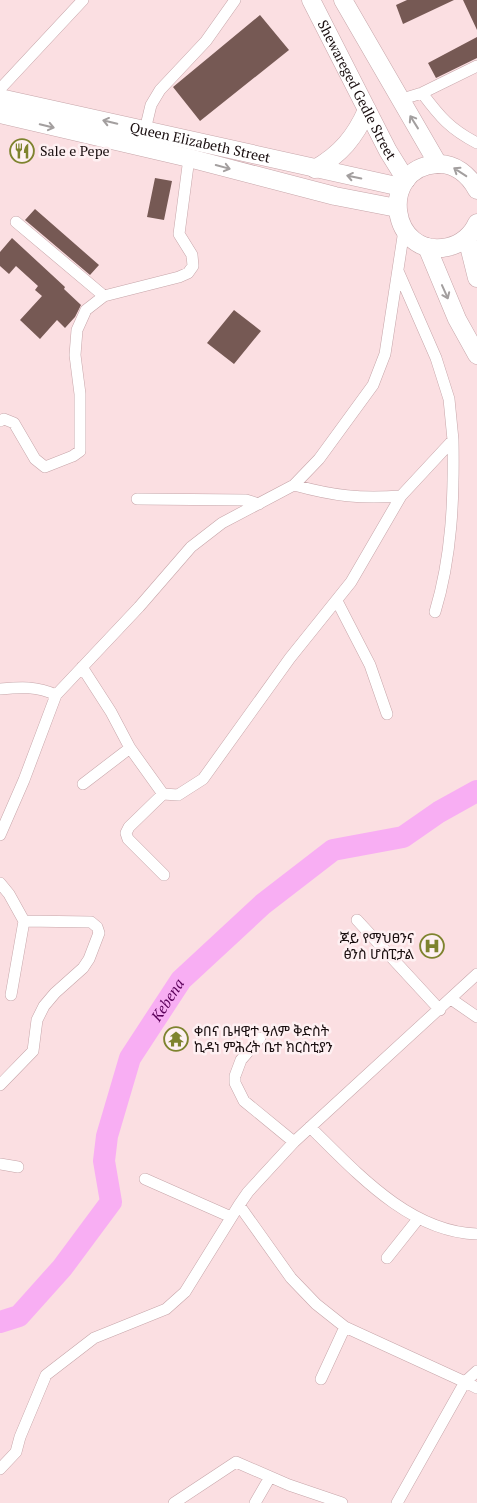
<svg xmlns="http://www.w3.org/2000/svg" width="477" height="1503" font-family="'PT Serif','Noto Sans Ethiopic',serif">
	<rect width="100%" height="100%" fill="#fbdfe2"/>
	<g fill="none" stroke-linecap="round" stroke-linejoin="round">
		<path stroke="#f8aef3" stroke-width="22" id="s1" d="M0 1322 19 1316 62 1268 111 1202 104 1161 107 1136 130 1058 181 980 263 904 333 850 403 837 439 812 477 791"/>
	</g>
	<path fill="#765954" d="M407 0H454L403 24 396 5Z
		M463 0H477V30Z
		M260 15 289 50 200 121 173 87Z
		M477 37V58L436 78 428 63Z
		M155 178 172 181 164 220 147 217Z
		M35 209 99 265 90 275 25 220Z
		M12 238 65 287 64 289 81 305 75 317 65 328 57 320 40 339 20 320 42 296 35 290 38 286 16 266 9 274 0 266V252Z
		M234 310 261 331 234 364 207 343Z"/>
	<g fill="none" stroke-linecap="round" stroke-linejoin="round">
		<g stroke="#c6a5a9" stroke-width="12">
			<path id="minor" d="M0 89 83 0
				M422 93C440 117 450 129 477 143
				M399 100 422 93 477 66
				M145 130 151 105 160 90 206 41 235 0
				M16 222 104 296 179 277 188 273 193 266 192 255 179 234 189 158
				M0 421 4 419 14 423 35 459 45 467 73 456 80 451V394L75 355 77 330 86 310 104 296
				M294 485C334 496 360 499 401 496
				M137 499 246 500 259 504
				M337 601 370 665 387 714
				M435 612C452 556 454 498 453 440
				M82 667 111 712 130 748 163 794 178 795 203 779 290 658 351 582 401 496 453 440 449 399 436 358 398 271
				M0 689C21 687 37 686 56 695
				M83 784 130 748
				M163 794 129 827 126 833 128 839 164 875
				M0 835 24 780 56 695 139 607 191 547 222 523 294 485 319 459 373 385 385 354 404 230
				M0 883 9 894 24 921 11 995
				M357 920 440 1010
				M477 974 294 1142 248 1192 239 1205 291 1278 316 1304 345 1327 465 1382 477 1371
				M451 999 477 1017
				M260 1038 241 1060 235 1076V1083L244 1101 294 1142
				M0 1085 33 1051 37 1020 44 1006 55 993 83 968 89 959 99 933 97 927 91 922 24 921
				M310 1127C356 1172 409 1232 477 1234
				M0 1164 18 1167
				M145 1179 231 1217
				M387 1258 418 1219
				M321 1379 345 1327
				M0 1469 16 1452 20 1437 46 1375 94 1338 166 1309 185 1292 239 1205
				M174 1503 236 1462 289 1485 342 1503
				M255 1503 270 1477
				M397 1503 465 1382 477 1388"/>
		</g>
		<g stroke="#c6a5a9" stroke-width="19">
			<g id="primary">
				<path id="s2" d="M311 0 388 151 406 180"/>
				<path d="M343 0 438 164"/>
				<path id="s3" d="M0 98 401 187"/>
				<path d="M0 114 189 158 335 196 397 208"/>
				<path d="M315 169C341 154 355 137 367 110"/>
				<path d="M477 190C469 175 455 163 437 164 377 168 390 260 448 247 461 244 472 235 477 223"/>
				<path d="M467 238 477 278"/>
				<path d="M427 247 457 319 477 355"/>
			</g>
		</g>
		<use href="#minor" stroke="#fff" stroke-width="11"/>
		<use href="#primary" stroke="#fff" stroke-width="18"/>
	</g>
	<defs><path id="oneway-shaft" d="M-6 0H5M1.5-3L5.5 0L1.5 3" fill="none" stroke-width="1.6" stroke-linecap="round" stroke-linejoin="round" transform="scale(1.25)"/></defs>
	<g stroke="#a39f9f">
		<use href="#oneway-shaft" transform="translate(110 122) rotate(-167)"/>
		<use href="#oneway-shaft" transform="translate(414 122) rotate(-122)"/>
		<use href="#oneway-shaft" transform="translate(47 126) rotate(14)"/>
		<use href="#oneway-shaft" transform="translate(223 167) rotate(15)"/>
		<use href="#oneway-shaft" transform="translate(460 172) rotate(-147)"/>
		<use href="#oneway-shaft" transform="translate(354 177) rotate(-168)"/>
		<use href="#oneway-shaft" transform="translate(445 292) rotate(66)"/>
	</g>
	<defs>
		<g id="restaurant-ring" transform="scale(1.25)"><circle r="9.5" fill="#fef0f2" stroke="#7e832e" stroke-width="1.5"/><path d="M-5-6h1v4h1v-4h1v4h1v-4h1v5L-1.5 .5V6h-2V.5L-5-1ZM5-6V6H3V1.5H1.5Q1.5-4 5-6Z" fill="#7e832e"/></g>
		<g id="hospital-ring" transform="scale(1.25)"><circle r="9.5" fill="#fef0f2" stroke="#7e832e" stroke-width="1.5"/><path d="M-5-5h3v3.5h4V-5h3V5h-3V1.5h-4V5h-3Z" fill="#7e832e"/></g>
		<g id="temple-ring" transform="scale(1.25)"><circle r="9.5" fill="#fef0f2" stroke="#7e832e" stroke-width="1.5"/><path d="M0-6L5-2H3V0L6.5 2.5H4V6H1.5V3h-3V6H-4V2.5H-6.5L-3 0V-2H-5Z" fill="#7e832e"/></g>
	</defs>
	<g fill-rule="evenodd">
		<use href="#restaurant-ring" x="22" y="151"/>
		<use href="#hospital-ring" x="432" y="946"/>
		<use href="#temple-ring" x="176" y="1039"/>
	</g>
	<g text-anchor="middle" stroke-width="5" stroke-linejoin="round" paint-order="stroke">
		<g font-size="14" fill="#1a0f10" stroke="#fef0f2">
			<text dy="5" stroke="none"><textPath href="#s2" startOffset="101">Shewareged Gedle Street</textPath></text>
			<text dy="5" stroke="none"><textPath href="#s3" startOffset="205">Queen Elizabeth Street</textPath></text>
		</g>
		<g font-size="14" fill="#1a0f10" stroke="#fef0f2" text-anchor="start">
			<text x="40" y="156">Sale e Pepe</text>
			<text x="414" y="943" text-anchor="end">ጆይ የማህፀንና<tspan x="414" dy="16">ፅንስ ሆስፒታል</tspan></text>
			<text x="194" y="1036">ቀበና ቤዛዊተ ዓለም ቅድስት<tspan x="194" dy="16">ኪዳነ ምሕረት ቤተ ክርስቲያን</tspan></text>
		</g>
		<g font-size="15" font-style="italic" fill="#5a0059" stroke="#fef0f2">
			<text dy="5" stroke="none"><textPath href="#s1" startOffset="384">Kebena</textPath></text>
		</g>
	</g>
</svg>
